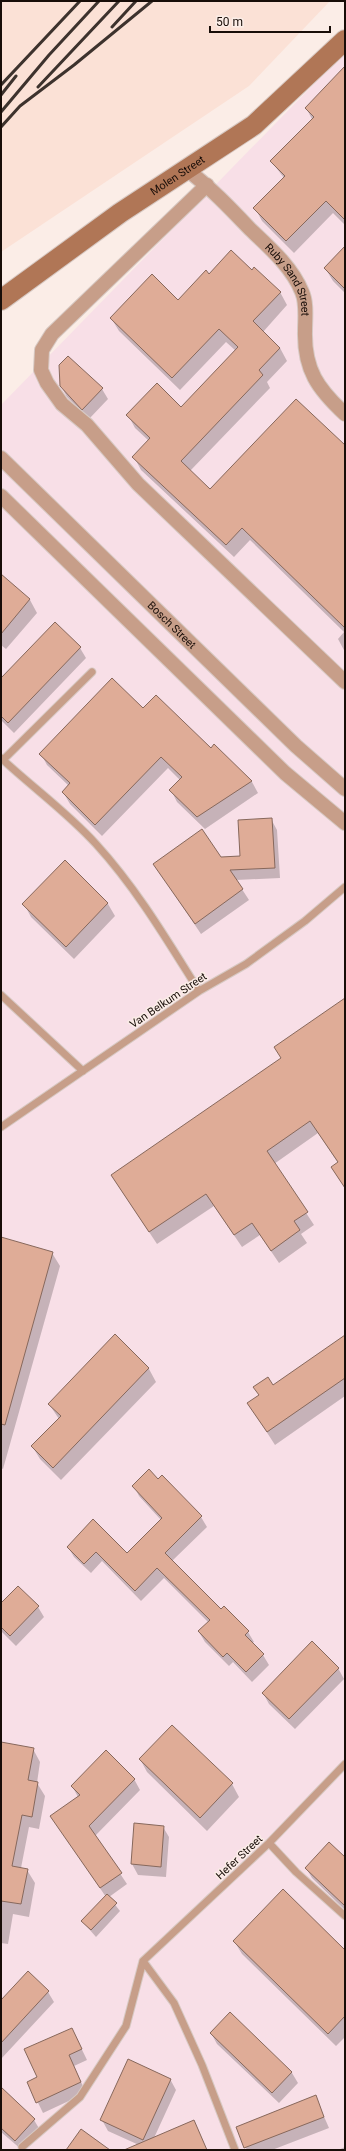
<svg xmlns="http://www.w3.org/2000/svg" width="346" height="2151" font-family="Roboto,sans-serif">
	<rect width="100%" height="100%" fill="#fbede7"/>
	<path fill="#fbe1d6" d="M1 1H330L249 86 1 252Z"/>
	<path fill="#f8dfe7" d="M345 52V2150H1V405Z"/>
	<path fill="#0003" d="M345 68V225L333 213 294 253 262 221 255 208 284 178 271 161 312 119 306 108Z
		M345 248V293L333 281 325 268Z
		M252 271 280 292 287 305 263 332 280 348 287 361 267 382 270 388 190 471 210 490 345 447V652L338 639 344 632 250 540 234 557 141 470 134 457 149 441 135 428 128 415 181 408 236 351 226 342 180 390 119 331 111 318 178 301 210 276Z
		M61 386 102 389 108 399 89 419 67 397Z
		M1 575 30 600 37 613 6 649 1 645Z
		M80 648 86 658 14 733 1 720V679Z
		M143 709 211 749 214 745 252 782 258 793 205 829 177 802 171 790 180 780 168 768 102 836 70 804 63 792 69 786 47 765 41 754Z
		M271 819 277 830 280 878 236 880 249 900 201 934 154 864 241 856Z
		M65 862 108 904 115 916 74 959 31 917 24 904Z
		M345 999V1188L332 1167 338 1163 318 1133 274 1164 314 1225 301 1234 307 1243 279 1263 260 1235 242 1247 214 1206 157 1244 112 1176 282 1059Z
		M1 1238 52 1253 60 1266 3 1469 1 1468Z
		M115 1336 149 1369 156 1382 61 1480 40 1459 32 1446 59 1419 49 1404Z
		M345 1336V1396L275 1445 248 1403Z
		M158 1480 201 1517 207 1527 172 1561 221 1610 248 1632 254 1642 252 1643 263 1655 269 1665 252 1682 233 1662 229 1666 205 1642 199 1632 209 1623 164 1578 141 1601 102 1561 91 1573 74 1557 68 1547 127 1554 161 1520 139 1496 134 1486Z
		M1 1605 38 1607 44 1617 16 1646 1 1631Z
		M338 1668 344 1679 295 1729 269 1704 263 1693Z
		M1 1743 33 1749 40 1762 37 1783 45 1796 39 1829 29 1827 21 1868 27 1870 35 1883 29 1917 13 1914 8 1944 1 1943Z
		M140 1759 232 1784 239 1797 207 1831 147 1772Z
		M134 1779 140 1790 95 1836 127 1884 109 1897 120 1911 96 1937 82 1921 106 1897 51 1816 78 1797 72 1786Z
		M135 1825 163 1827 169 1837 166 1877 138 1875 132 1864Z
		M345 1858V1910L312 1878 306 1868Z
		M234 1941 345 1951V2037L336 2046 242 1954Z
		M28 1973 48 1992 54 2002 1 2059V2002Z
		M230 2014 292 2073 298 2083 279 2103 217 2044 211 2033Z
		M72 2029 87 2060 74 2066 86 2093 43 2113 28 2082 38 2077Z
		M170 2079 176 2090 154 2138 194 2122 207 2150H136L139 2145 108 2131 102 2120Z
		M1 2088 34 2120 40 2130 22 2150 1 2132Z
		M315 2096 329 2128 272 2150H247L237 2127Z
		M345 2147V2150H338Z"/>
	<path fill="#dfac97" stroke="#87685c" d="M345 66V220L326 201 286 241 253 208 285 176 270 161 314 117 305 108Z
		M345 246V289L324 268Z
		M231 250 252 270 254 267 281 292 253 321 280 348 259 370 263 375 181 461 210 489 296 399 345 445V628L242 528 226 545 132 457 150 438 126 415 157 383 181 407 238 347 219 329 172 378 110 318 152 274 178 300 206 270 209 274Z
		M68 356 103 388 82 410 60 386 59 365Z
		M1 574 30 599 1 634Z
		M55 622 81 647 8 723 1 716V678Z
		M112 678 143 708 156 695 211 748 214 744 252 781 197 817 169 790 182 777 161 757 95 825 62 792 70 783 39 754Z
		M272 818 275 868 230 870 243 889 195 924 153 864 202 829 221 857 240 856 238 820Z
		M65 860 108 903 66 947 22 904Z
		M345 998V1188L331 1167 338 1162 310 1121 267 1151 308 1212 294 1221 300 1230 271 1251 252 1223 234 1235 206 1194 149 1232 111 1175 281 1058 274 1047Z
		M1 1237 53 1252 5 1425 1 1424Z
		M115 1334 149 1368 53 1468 31 1446 61 1416 48 1404Z
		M345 1335V1378L267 1432 247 1403 259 1395 253 1387 268 1377 273 1385Z
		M149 1469 158 1479 162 1475 202 1516 165 1553 221 1609 224 1606 249 1631 245 1635 264 1654 246 1672 227 1653 223 1657 198 1631 210 1620 157 1568 135 1591 96 1552 84 1564 67 1547 93 1519 127 1553 162 1518 132 1486Z
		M18 1586 39 1606 10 1636 1 1627V1603Z
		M312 1641 339 1668 289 1719 262 1693Z
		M172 1725 233 1783 200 1818 139 1759Z
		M1 1742 34 1748 28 1780 38 1782 32 1817 22 1815 12 1866 28 1869 21 1904 1 1901Z
		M106 1750 135 1779 89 1826 122 1873 100 1888 50 1816 80 1795 71 1786Z
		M134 1823 164 1826 161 1867 131 1864Z
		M329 1842 345 1857V1906L305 1868Z
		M283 1889 345 1950V2016L328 2034 233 1941Z
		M107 1894 117 1903 91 1930 81 1921Z
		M28 1971 49 1991 1 2043V2000Z
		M230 2012 292 2072 272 2093 210 2033Z
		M72 2028 82 2049 69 2055 81 2082 36 2103 27 2082 37 2077 24 2049Z
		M128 2059 171 2079 143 2140 100 2120Z
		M1 2087 35 2119 15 2141 1 2128Z
		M316 2095 324 2117 244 2148 236 2127Z
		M194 2120 207 2150H124Z
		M81 2129 110 2150H66Z"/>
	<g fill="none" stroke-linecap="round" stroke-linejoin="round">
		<g stroke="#d7c9c3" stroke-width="9">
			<path id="lane" d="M1 758C32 787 68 813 96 844 137 889 167 940 199 991
				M3 760 92 672
				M1 995 83 1071
				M1 1127 199 991 246 964 305 921 345 887
				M269 1843 296 1872 345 1916
				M143 1961 269 1843 345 1764
				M143 1961 174 2003 202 2065 235 2150
				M22 2147 80 2097 126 2026 143 1961"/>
		</g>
		<g stroke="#d7c9c3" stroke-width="16">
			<g id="street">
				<path id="s1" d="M186 169C210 187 230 208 250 229 269 247 292 267 302 292 307 303 305 319 305 331 304 370 318 389 345 414"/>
				<path d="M207 185 52 334 42 350 41 370 47 383 62 404 87 425 138 484 345 682"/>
				<path id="s2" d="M1 458 296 746 345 789"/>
				<path d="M1 496 285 773 345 823"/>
			</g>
		</g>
		<g stroke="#d7c9c3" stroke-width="22">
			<g id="secondary">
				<path id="s3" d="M1 300 120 213 254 125 345 40"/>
			</g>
		</g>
		<use href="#lane" stroke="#c79e89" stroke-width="7"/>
		<use href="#street" stroke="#c79e89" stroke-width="14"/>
		<use href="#secondary" stroke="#b07656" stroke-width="20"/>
		<path stroke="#3d322d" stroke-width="3" d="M112 27 136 1
			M1 85 80 1
			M38 87 119 1
			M1 95 16 76
			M1 112 49 55 99 1
			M1 127 20 106 74 65 152 1"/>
	</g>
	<g text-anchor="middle" stroke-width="3" stroke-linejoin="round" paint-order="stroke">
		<g font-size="11" fill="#180d08" stroke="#fbede7">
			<text dy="4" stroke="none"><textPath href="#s3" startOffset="216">Molen Street</textPath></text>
			<text dy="4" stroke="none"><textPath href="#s1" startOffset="153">Ruby Sand Street</textPath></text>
			<text dy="4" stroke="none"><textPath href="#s2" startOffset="239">Bosch Street</textPath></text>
			<text transform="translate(168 1000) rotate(-34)" y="4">Van Belkum Street</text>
			<text transform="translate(239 1857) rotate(-43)" y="4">Hefer Street</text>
		</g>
	</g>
	<rect width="346" height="2151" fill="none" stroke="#180d08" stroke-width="4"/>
	<path d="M210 26v6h120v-6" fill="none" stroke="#180d08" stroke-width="2"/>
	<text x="216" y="26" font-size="12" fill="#180d08" stroke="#fbede7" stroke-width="3" paint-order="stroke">50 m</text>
</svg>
